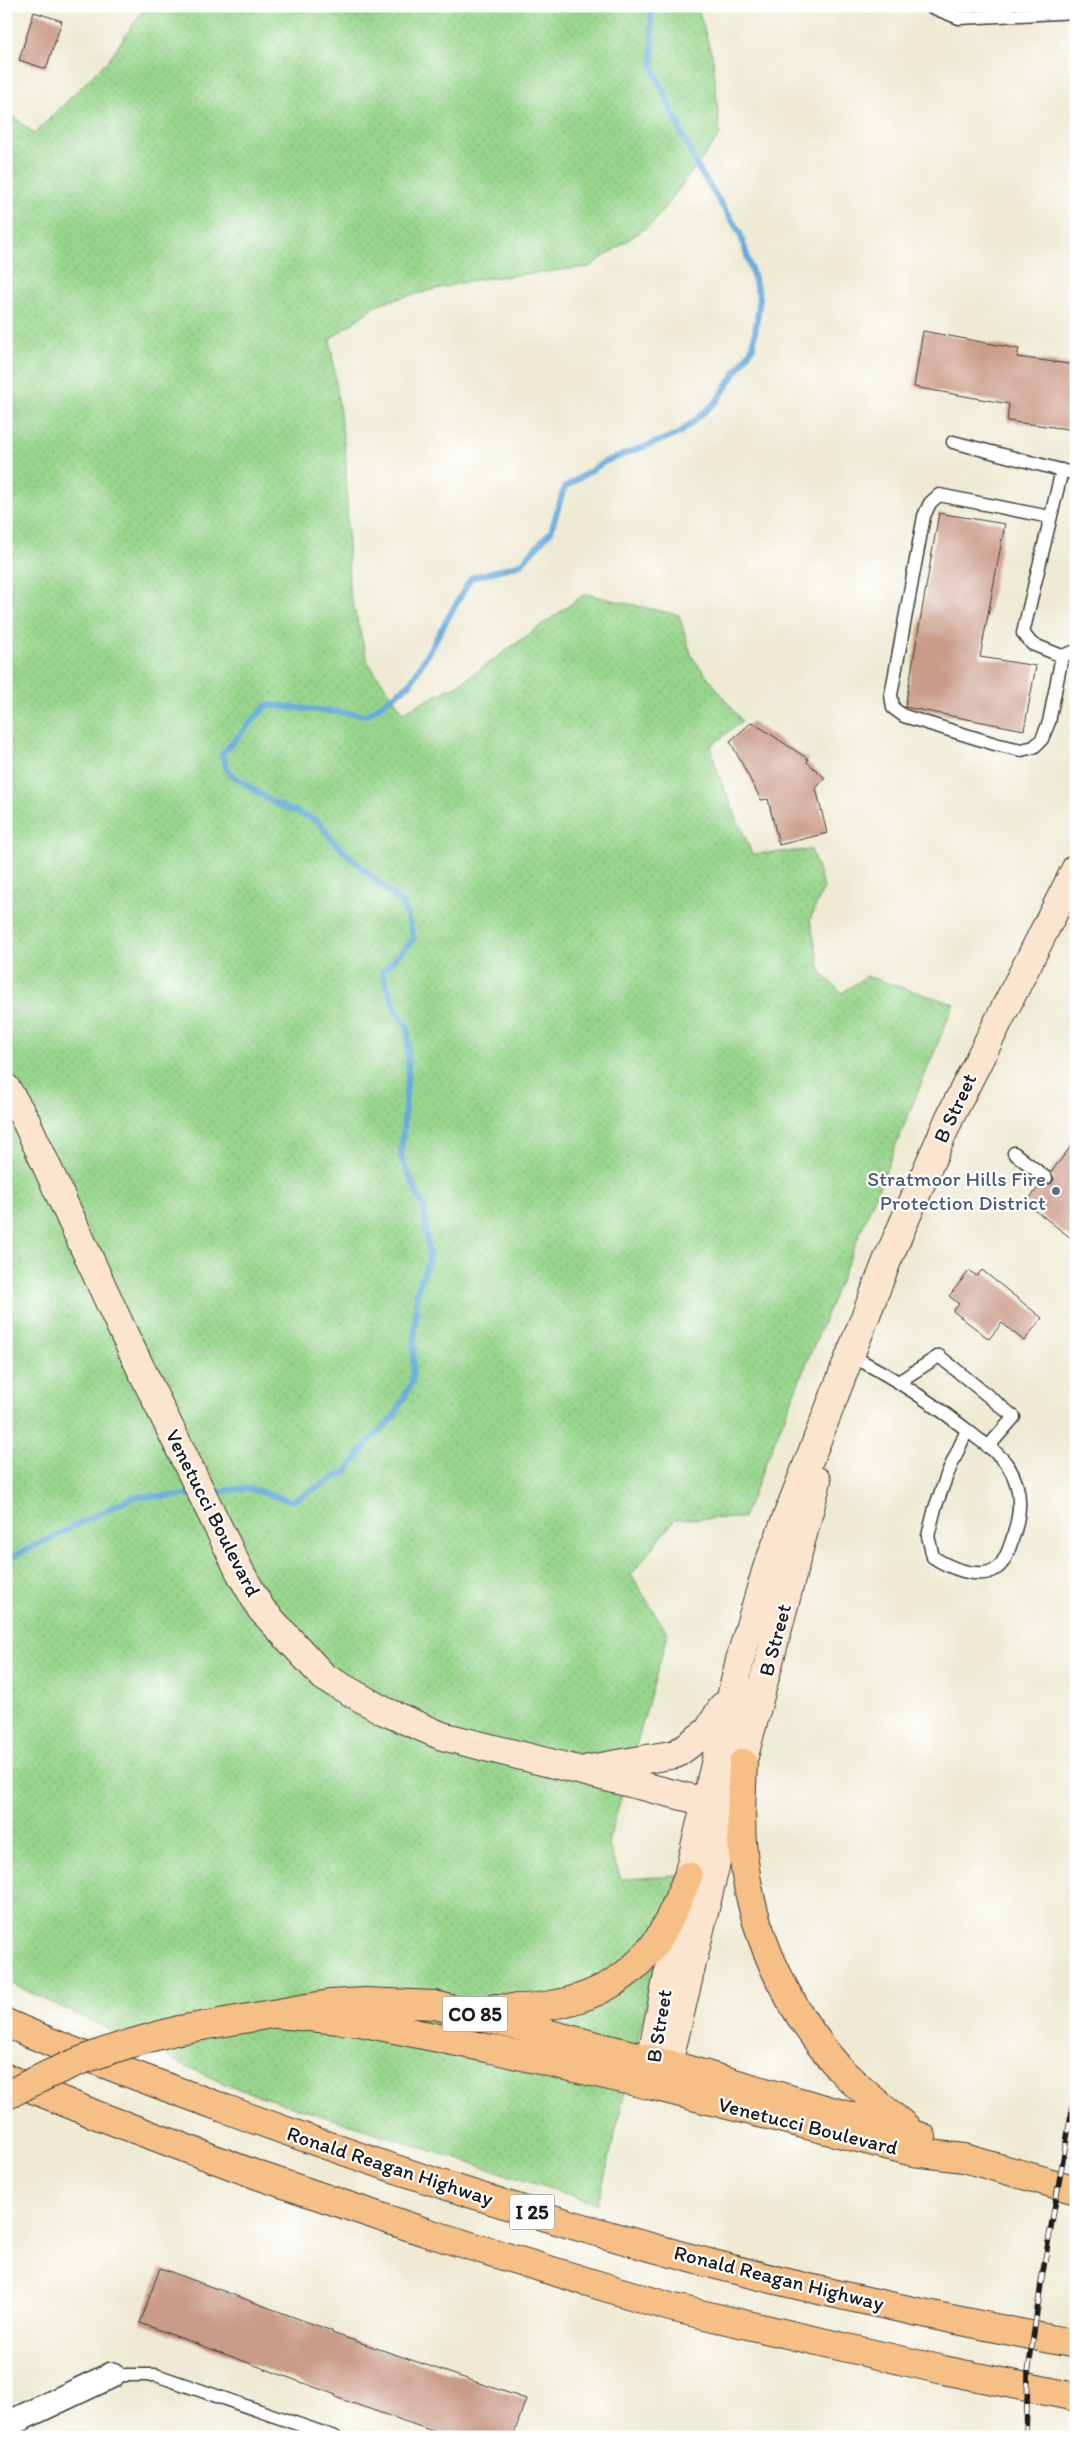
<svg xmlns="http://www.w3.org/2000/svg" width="1082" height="2443" font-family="Itim,sans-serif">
	<defs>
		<pattern id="grass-dots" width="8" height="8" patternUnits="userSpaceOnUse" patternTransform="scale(1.25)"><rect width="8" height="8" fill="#96d58b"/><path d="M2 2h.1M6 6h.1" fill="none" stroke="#81b677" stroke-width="1.8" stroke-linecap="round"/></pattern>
	</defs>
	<rect width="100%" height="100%" fill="#fff"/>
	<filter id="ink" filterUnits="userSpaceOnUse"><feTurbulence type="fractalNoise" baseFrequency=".02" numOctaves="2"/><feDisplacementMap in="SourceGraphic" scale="10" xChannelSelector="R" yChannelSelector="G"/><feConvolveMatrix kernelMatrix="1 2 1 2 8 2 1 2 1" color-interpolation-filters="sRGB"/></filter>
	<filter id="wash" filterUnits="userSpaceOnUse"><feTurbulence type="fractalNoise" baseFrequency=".0096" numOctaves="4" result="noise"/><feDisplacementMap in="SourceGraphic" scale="20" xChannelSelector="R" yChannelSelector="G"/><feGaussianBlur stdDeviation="1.12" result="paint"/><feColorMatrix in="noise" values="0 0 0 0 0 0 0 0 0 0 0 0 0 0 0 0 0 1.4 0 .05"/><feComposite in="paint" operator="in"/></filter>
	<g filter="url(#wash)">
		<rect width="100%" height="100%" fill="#eeead3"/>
		<path fill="url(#grass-dots)" stroke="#597854" d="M146 6H697L713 58 720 135 653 223 589 267 473 280 380 303 330 339 346 458 349 590 368 662 403 712 461 683 585 594 679 615 692 657 742 721 711 746 717 771 752 854 811 850 824 887 810 920 821 972 842 993 866 976 954 1004 743 1518 675 1519 631 1575 668 1634 608 1843 621 1879 677 1876 598 2204 229 2086 6 1981V110L34 134 109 59Z
			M1076 2087V2123L1070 2120Z"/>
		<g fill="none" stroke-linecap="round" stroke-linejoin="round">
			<path stroke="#66abdc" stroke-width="6" d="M209 1493 247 1488 292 1501 347 1471 367 1444 394 1417 412 1382 417 1291 429 1260 424 1209 401 1157 408 1072V1028L397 1013 382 972 414 939 404 906 333 841 318 821 272 802 228 772 222 754 267 705 367 715 410 684 471 578 521 564 551 531 564 488 604 462 680 433 716 402 753 347 760 298 740 233 696 165 653 68 651 10 653 6
				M6 1560 133 1497 194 1495"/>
		</g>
		<g id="blocks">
			<path fill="#ca9b88" d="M34 12 62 21 46 69 19 60Z
				M923 331 1019 349 1017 357 1076 365V430L1007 421 1009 404 914 387Z
				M939 513 1005 524 980 657 1036 666 1024 730 905 707Z
				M752 722 808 759 807 762 825 778 816 788 827 833 779 845 768 799 761 800 730 741Z
				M1076 1140V1242L1026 1203 1041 1184 1045 1186 1052 1183 1054 1179 1051 1172Z
				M982 1270 1042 1318 1024 1341 1002 1323 989 1339 953 1311 959 1304 949 1296 969 1271 977 1276Z
				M160 2268 332 2331V2333L526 2399 513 2437H450L335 2397 336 2395 140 2323Z"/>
		</g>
	</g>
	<g filter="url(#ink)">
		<use href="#blocks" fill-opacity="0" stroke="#3c3b37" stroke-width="1"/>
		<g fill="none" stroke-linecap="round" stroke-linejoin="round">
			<g stroke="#3c3b37" stroke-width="15">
				<path id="lane" d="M929 6 959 18 1076 12
					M953 442 1076 474
					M1062 470 1023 633 1032 644 1062 656 1076 651
					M1050 517 939 495 930 503 924 516 891 695 893 708 904 716 995 744 1021 750 1034 747 1042 739 1049 722 1062 656
					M1014 1153 1046 1178
					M850 1355C897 1379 936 1405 977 1438 988 1446 1000 1454 1008 1466 1025 1492 1020 1518 1010 1546 1007 1554 1004 1563 997 1568 979 1581 948 1567 933 1557L928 1536 935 1508 947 1475 967 1430
					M900 1381 939 1356 1014 1417 988 1447
					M112 2375H156L335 2437"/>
			</g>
			<g stroke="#3c3b37" stroke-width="28">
				<path id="street" d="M6 2425 112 2375"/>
			</g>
			<g stroke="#3c3b37" stroke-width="30">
				<path id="secondary" d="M6 1088 25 1119 124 1334 240 1572 261 1609 324 1677 384 1711 442 1736 706 1802
					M589 1769 676 1754 708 1731 723 1706
					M659 2077 668 2064 717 1858 817 1481
					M653 2082 651 2059 688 1876 741 1656 767 1568 887 1261 950 1117 1076 868"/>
			</g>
			<g stroke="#3c3b37" stroke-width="30">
				<path id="primary" d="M743 1763C742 1789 740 1816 742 1842 748 1926 784 2006 840 2069 860 2090 883 2108 906 2127
					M495 2008C560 2011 621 1995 659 1938 671 1919 679 1897 688 1876
					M278 2014 360 2022 492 2049 653 2086 913 2152 964 2158 1076 2190
					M179 2030 330 2004 365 2002 435 2005 668 2064 922 2137"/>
			</g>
			<g stroke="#3c3b37" stroke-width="30">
				<path id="highway" d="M6 2023C78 2055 152 2082 226 2109 409 2177 595 2236 784 2282 881 2305 978 2325 1076 2344
					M6 2078 94 2114 257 2175 425 2232 670 2307 943 2370 1076 2397"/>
			</g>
			<use href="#lane" stroke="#fff" stroke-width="12"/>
			<use href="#street" stroke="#fff" stroke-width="25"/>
			<use href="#secondary" stroke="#fbe5cf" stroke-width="28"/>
			<use href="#primary" stroke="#f5bf86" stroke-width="28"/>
			<use href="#highway" stroke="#f5bf86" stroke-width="28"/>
			<g stroke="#1c1c1c" stroke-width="5.5">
				<path id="rail" d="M1026 2437 1028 2373 1042 2277 1076 2087"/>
			</g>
			<use href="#rail" stroke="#fff" stroke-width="4" stroke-dasharray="11" stroke-linecap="butt"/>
			<g stroke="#3c3b37" stroke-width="30" stroke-linecap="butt">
				<path id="primary-bridge" d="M6 2096C63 2064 116 2046 179 2030"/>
			</g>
			<use href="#primary-bridge" stroke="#f5bf86" stroke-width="28"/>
		</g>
	</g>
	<circle fill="#5c6f8a" stroke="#fff" stroke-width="2" cx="1056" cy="1191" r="5"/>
	<g text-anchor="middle" stroke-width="4.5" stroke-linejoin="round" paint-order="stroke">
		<g fill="#fff" stroke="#606060" stroke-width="1">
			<rect x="442.5" y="1996.5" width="65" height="35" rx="4"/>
			<rect x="509.5" y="2194.5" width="45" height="35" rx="4"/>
		</g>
		<g font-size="20" font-weight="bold" fill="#1c1c1c">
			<text x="475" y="2021">CO 85</text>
			<text x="532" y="2219">I 25</text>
		</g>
		<g font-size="21" fill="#1c1c1c" stroke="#fff">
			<text transform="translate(955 1108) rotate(-65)" y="7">B Street</text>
			<text transform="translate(213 1513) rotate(63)" y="7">Venetucci Boulevard</text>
			<text transform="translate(775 1640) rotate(-75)" y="7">B Street</text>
			<text transform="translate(659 2026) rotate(-81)" y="7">B Street</text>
			<text transform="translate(808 2126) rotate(14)" y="7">Venetucci Boulevard</text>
			<text transform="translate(390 2166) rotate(18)" y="7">Ronald Reagan Highway</text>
			<text transform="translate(779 2278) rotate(14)" y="7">Ronald Reagan Highway</text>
		</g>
		<g font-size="21" fill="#4e5e75" stroke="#fff" text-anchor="end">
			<text x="1046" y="1186">Stratmoor Hills Fire<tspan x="1046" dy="24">Protection District</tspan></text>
		</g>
	</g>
	<rect width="1082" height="2443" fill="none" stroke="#fff" stroke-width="25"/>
</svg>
